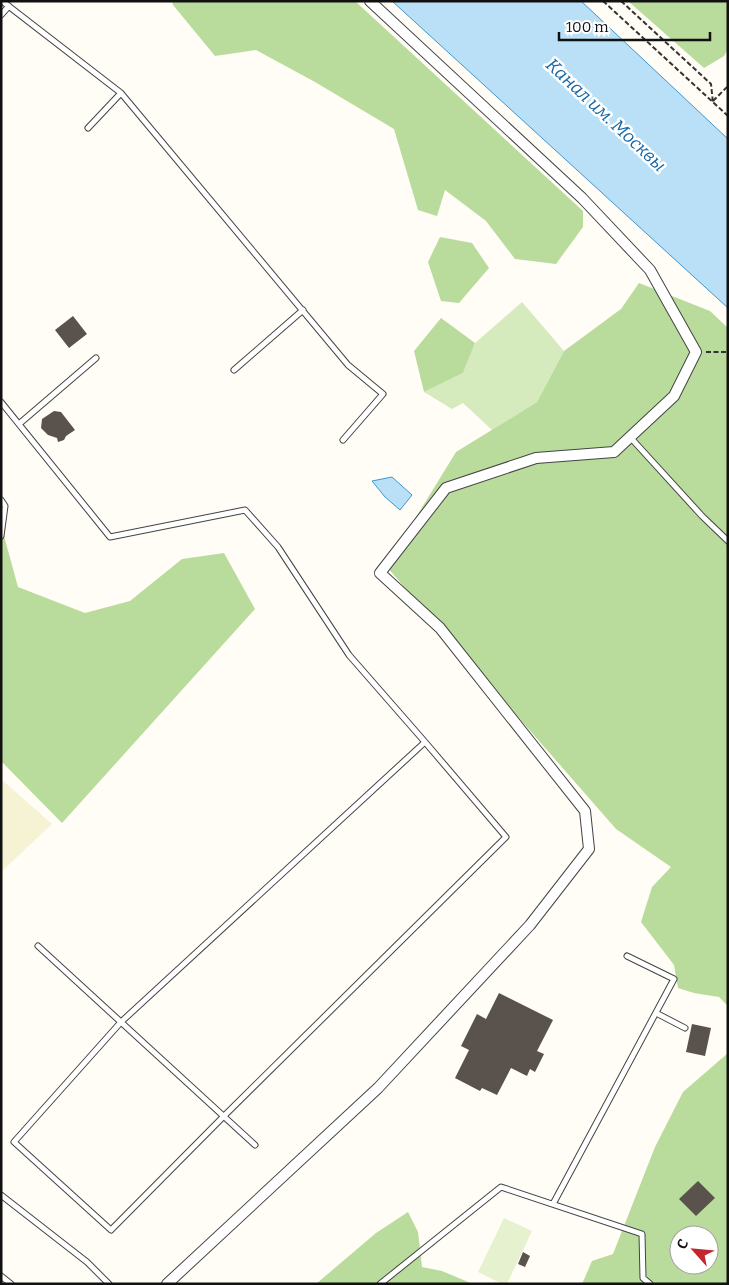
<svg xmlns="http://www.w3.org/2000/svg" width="729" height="1285" font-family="Bitter,serif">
	<rect width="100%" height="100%" fill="#fffdf5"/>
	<path fill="#f6f3d4" d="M1 779 52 824 1 872Z"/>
	<path fill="#d5ebbd" d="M522 302 564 351 537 402 492 430 463 403 452 409 424 392 463 373 475 343Z"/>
	<path fill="#b9dc9c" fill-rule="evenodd" d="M172 1H355L583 211V227L556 264 515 259 486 221 445 190 437 216 418 210 394 129 315 82 256 50 215 56 173 5Z
		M628 1H726L728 4V49L724 56 704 68Z
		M440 237 472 243 489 268 459 303 441 301 428 262Z
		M639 283 710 311 728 328V1006L719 997 694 993 678 988 674 965 641 922 652 887 671 867 616 829 386 566 456 452 537 402 564 351 621 309Z
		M441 318 475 343 463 373 424 392 414 351Z
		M1 525 18 587 85 613 130 601 182 559 224 553 255 609 62 823 1 761Z
		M728 1053V1284H582L592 1261 613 1254 655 1147 683 1092ZM679 1235H709V1265H679Z
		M408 1212 418 1232 422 1267 442 1271 473 1284H316L376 1233Z"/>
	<path fill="#e6f2cf" d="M504 1218 532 1231 507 1284H502L478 1272Z"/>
	<path fill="#b9e0f7" stroke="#3f96cf" d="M392 1H581L728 139V308Z
		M392 477 412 495 400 510 385 497 372 481Z"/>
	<path fill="#5a524d" d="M73 316 87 334 69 348 55 330Z
		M54 411 61 412 75 430 66 436 64 440 58 442 57 438 48 435 41 428 42 419Z
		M499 993 553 1020 537 1051 544 1054 535 1072 530 1069 527 1076 511 1068 497 1095 482 1088 480 1091 455 1078 469 1050 461 1046 477 1014 486 1019Z
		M692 1024 711 1028 705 1056 686 1052Z
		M698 1181 715 1198 696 1216 679 1199Z
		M523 1252 530 1256 525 1267 518 1264Z"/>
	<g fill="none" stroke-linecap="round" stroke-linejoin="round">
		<g stroke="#444" stroke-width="7">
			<path id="lane" d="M2 1 121 93 348 365 383 394 343 440
				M1 15 9 6
				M88 128 121 93
				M234 370 303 310
				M1 402 110 537 245 510 278 547 349 655 425 742 506 837 223 1117 111 1230 14 1142 121 1022 425 742
				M19 424 96 358
				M630 437 702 516 728 541
				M1 500 5 506 1 536
				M38 946 255 1145
				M656 1013 685 1028
				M1 1195 87 1262 109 1284
				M553 1204 674 979 627 956
				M1 1276 11 1284
				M380 1284 501 1187 642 1234 643 1278 650 1284"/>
		</g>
		<g stroke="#444" stroke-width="12">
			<path id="street" d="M167 1284 378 1088 530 925 589 849 585 811 440 628 380 573 446 488 536 458 614 452 674 396 696 352 650 270 582 198 370 1"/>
		</g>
		<path stroke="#333" stroke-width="2" stroke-dasharray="5 2.5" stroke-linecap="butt" d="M603 1 728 116
			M621 1 711 84 713 103
			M713 101 728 86
			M706 352H728"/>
		<use href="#lane" stroke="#fff" stroke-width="5"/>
		<use href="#street" stroke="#fff" stroke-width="10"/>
	</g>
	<g text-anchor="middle" stroke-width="5" stroke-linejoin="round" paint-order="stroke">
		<g font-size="18" font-style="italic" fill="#1768a6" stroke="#fff">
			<text transform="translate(606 115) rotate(43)" y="6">Канал им. Москвы</text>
		</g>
	</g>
	<rect width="729" height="1285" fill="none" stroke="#111111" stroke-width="5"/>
	<g transform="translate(694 1250) rotate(297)"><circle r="24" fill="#ffffff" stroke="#a0a0a0"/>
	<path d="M0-4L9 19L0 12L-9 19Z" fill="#c4262e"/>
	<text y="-8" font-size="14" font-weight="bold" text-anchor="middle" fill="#111111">С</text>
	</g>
	<path d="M559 32v8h151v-8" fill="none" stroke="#111111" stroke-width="2.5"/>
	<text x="566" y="32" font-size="15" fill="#111111" stroke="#ffffff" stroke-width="4" paint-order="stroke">100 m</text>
</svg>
